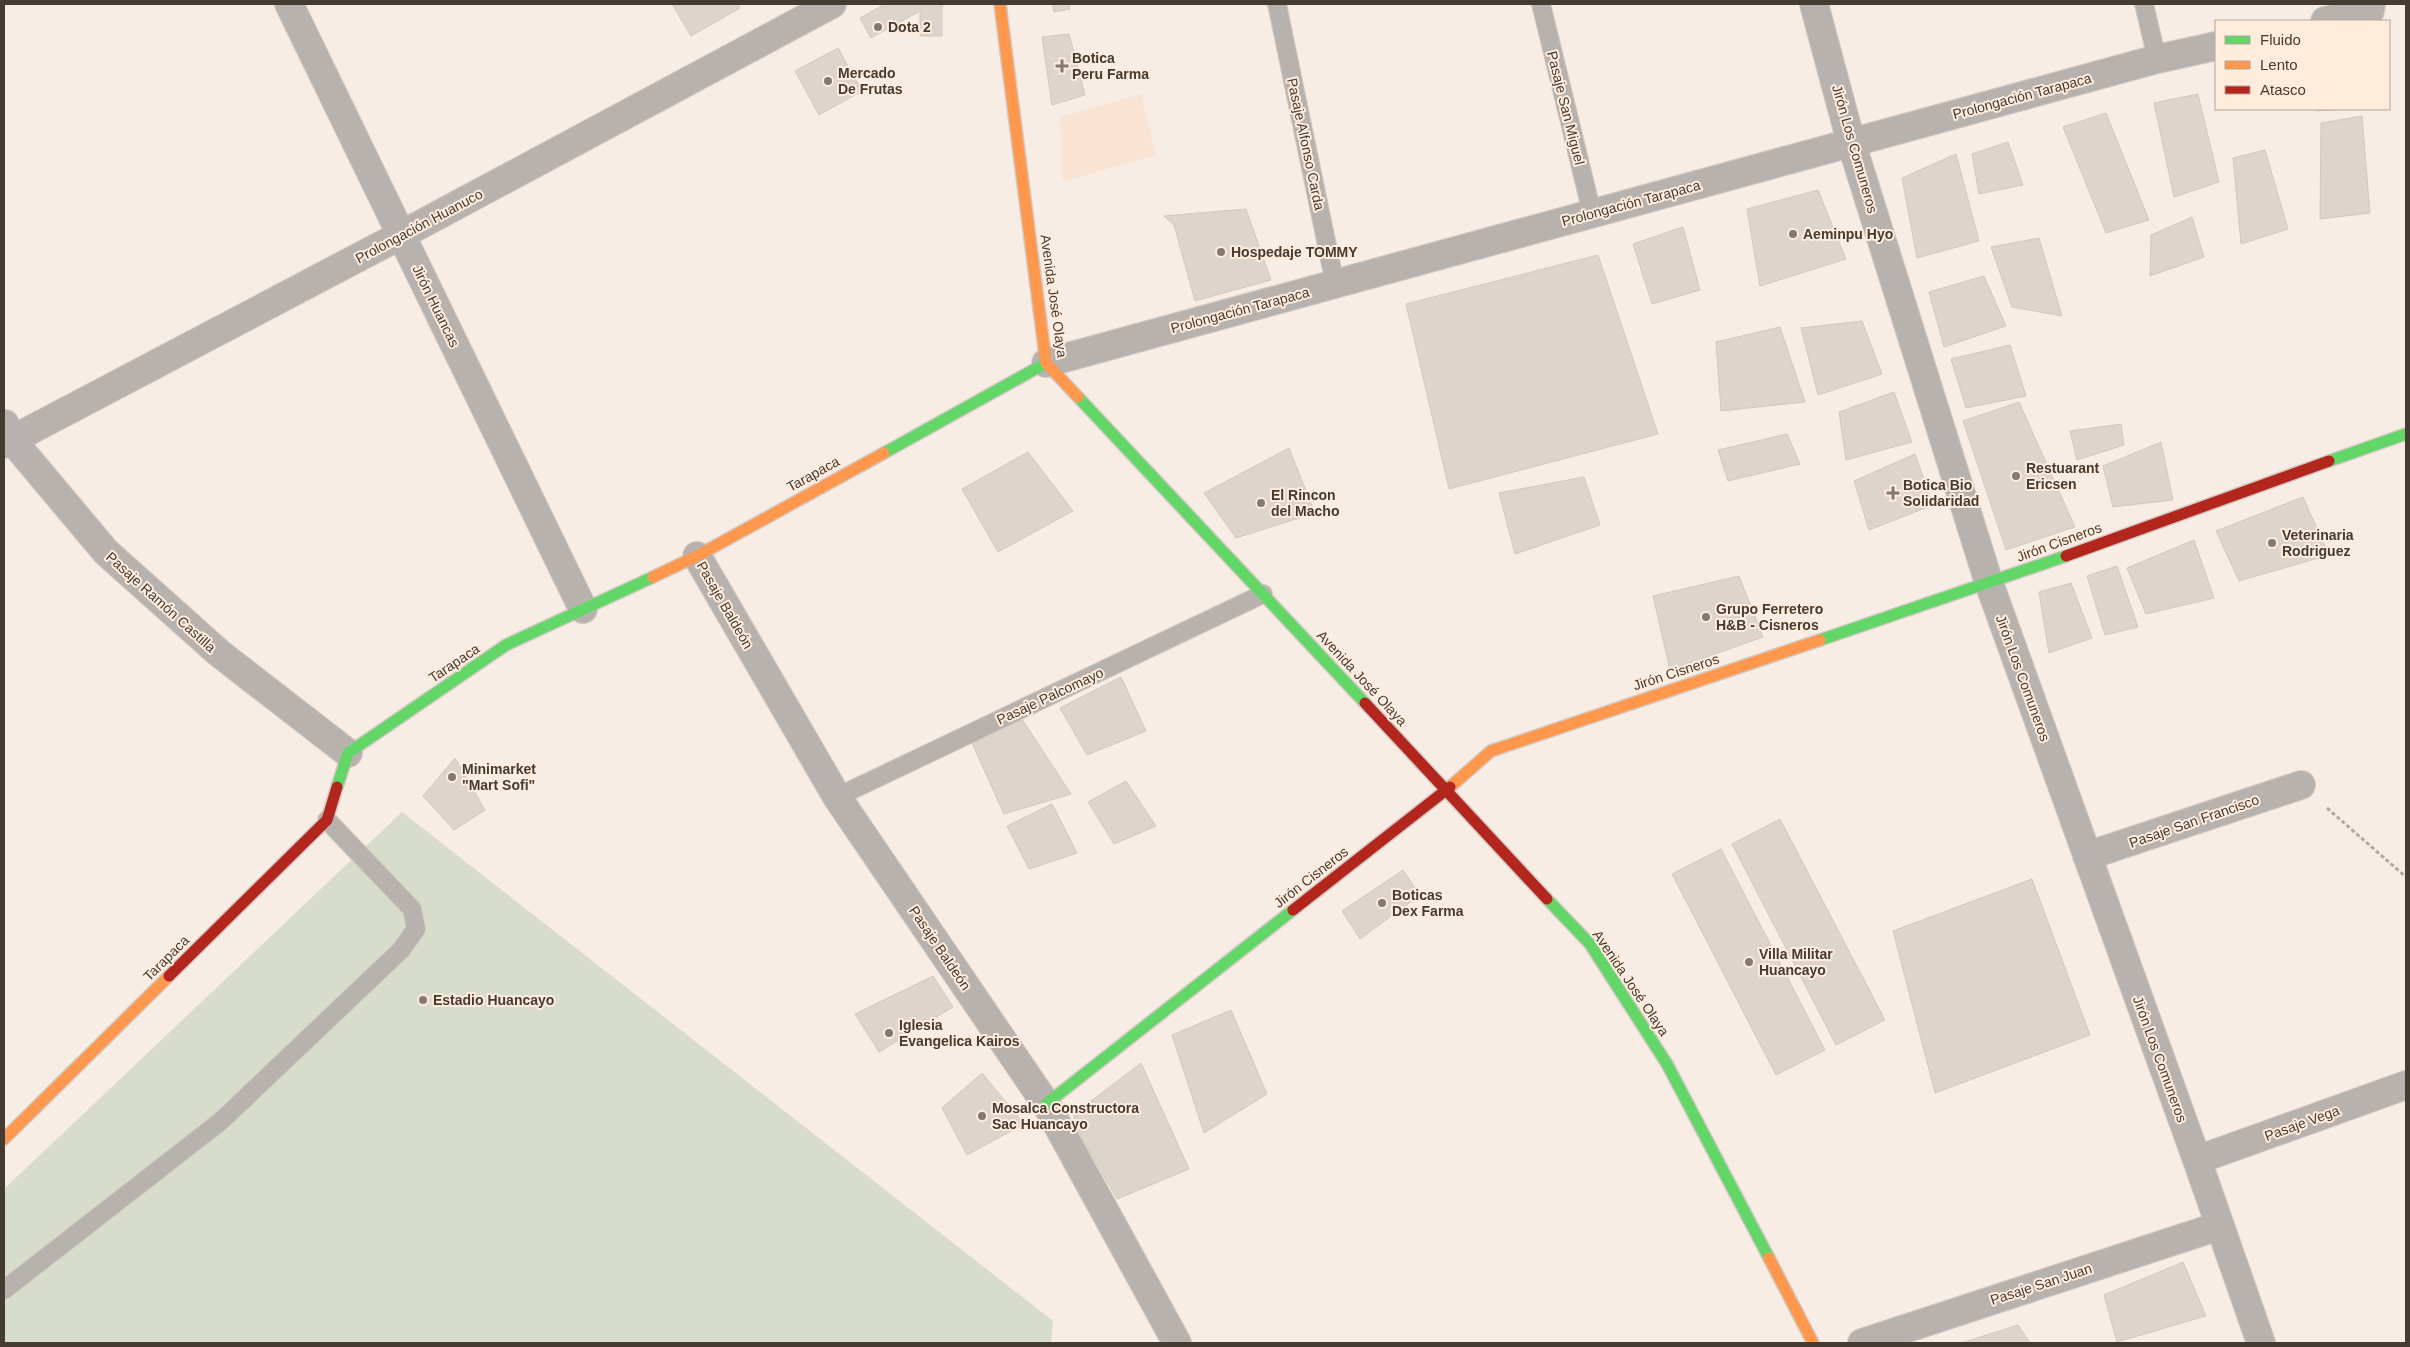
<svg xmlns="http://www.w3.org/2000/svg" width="2410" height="1347" font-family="Helvetica,sans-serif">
	<rect width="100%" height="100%" fill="#f7ede5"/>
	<path fill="#f9e4d4" d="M1141 94 1156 155 1062 182 1060 117Z"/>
	<path fill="#d8dccb" d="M402 812 1053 1321 1051 1343H4V1189Z"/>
	<path fill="#ddd4cc" stroke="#d0c8c1" d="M672 4H738L740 8 691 36Z
		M885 4H942V36H920V11L871 38 860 18Z
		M1052 4H1069L1070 9 1054 12Z
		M1069 34 1085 95 1052 105 1042 37Z
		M838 48 862 91 819 115 795 71Z
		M2198 94 2219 182 2174 197 2154 103Z
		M2316 109H2348L2316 111Z
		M2106 113 2149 220 2106 233 2063 127Z
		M2362 116 2370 213 2320 219 2321 123Z
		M2008 142 2023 185 1979 194 1972 154Z
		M2265 150 2288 229 2241 244 2233 158Z
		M1956 154 1979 241 1917 258 1902 178Z
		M1818 190 1846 259 1760 286 1747 209Z
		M1246 209 1271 280 1195 301 1174 225 1164 216Z
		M2192 217 2204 257 2150 276 2151 235Z
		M1683 227 1700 290 1652 304 1633 244Z
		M2039 238 2062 316 2012 307 1991 247Z
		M1598 255 1658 434 1449 489 1406 304Z
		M1984 276 2006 326 1944 347 1929 292Z
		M1862 321 1882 374 1818 395 1801 328Z
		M1780 327 1805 402 1721 411 1716 342Z
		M2010 345 2026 396 1966 408 1951 359Z
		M1894 392 1912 442 1846 460 1839 412Z
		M2019 402 2075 527 2006 550 1963 421Z
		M2121 424 2124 445 2077 460 2070 431Z
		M1787 434 1800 464 1728 481 1718 450Z
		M2161 442 2173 500 2113 507 2103 466Z
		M1289 448 1315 513 1236 538 1204 493Z
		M1028 452 1073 511 998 552 962 489Z
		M1915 454 1933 505 1869 530 1854 481Z
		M1584 477 1600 525 1515 554 1499 493Z
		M2303 497 2329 555 2239 581 2216 531Z
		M2194 540 2214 598 2146 614 2127 568Z
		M2117 566 2138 627 2105 635 2087 576Z
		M1739 576 1763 637 1670 670 1653 596Z
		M2071 583 2092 638 2049 653 2039 592Z
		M1121 677 1146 731 1087 755 1060 708Z
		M1022 719 1071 794 1004 814 971 741Z
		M455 758 485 810 454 830 423 796Z
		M1126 781 1156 826 1114 844 1088 802Z
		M1052 804 1077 853 1029 869 1007 826Z
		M1780 819 1885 1020 1836 1045 1732 844Z
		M1721 849 1825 1050 1776 1075 1672 874Z
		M1403 870 1420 895 1360 939 1342 911Z
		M2032 879 2090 1035 1935 1093 1893 931Z
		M933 976 953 1007 879 1052 855 1014Z
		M1231 1010 1267 1094 1204 1133 1172 1035Z
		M1141 1063 1189 1169 1117 1199 1074 1124V1114Z
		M982 1073 1024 1124 967 1155 942 1108Z
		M2183 1262 2206 1316 2117 1342 2104 1295Z
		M2018 1325 2030 1343H1961Z"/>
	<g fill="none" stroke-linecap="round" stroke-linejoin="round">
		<g stroke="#d2c9c3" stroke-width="20">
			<path id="lane" d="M1277 4 1335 284
				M1541 4 1592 213
				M2144 4 2157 59
				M837 797 1263 594
				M4 1290 221 1121 401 950 416 929 412 909 327 820"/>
		</g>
		<g stroke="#d2c9c3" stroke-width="30">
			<path id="street" d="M289 4 583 609
				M1814 4 1851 142 1989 583 2197 1160 2261 1343
				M2325 21 2370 11 2371 4
				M1046 363 2157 59 2216 46
				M5 424 12 440 106 552 219 653 348 753
				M4 444 401 235 832 4
				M697 556 837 797 1046 1104 1177 1343
				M2087 856 2301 785
				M2197 1160 2406 1085
				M1862 1343 2219 1226"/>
		</g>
		<g stroke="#d2c9c3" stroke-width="14">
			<path id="fast" d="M1078 397 1365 703
				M884 453 1046 363
				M2329 461 2406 434
				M1820 640 2066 556
				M337 787 348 753 506 645 653 577
				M1547 899 1590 944 1667 1064 1769 1258
				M1046 1104 1293 910"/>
		</g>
		<g stroke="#d2c9c3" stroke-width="14">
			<path id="slow" d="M1000 4 1046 363 1078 397
				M653 577 697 556 884 453
				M1450 787 1491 751 1820 640
				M4 1139 169 976
				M1769 1258 1813 1343"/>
		</g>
		<g stroke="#d2c9c3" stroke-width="14">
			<path id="jam" d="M2066 556 2329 461
				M1365 703 1547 899
				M1293 910 1450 787
				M169 976 327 820 337 787"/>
		</g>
		<path stroke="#afaaa7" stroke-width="3" stroke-dasharray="4 2.5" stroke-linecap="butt" d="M2327 808 2406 877"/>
		<use href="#lane" stroke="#b8b2af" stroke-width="18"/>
		<use href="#street" stroke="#b8b2af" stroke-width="28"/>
		<use href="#fast" stroke="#63d668" stroke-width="11"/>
		<use href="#slow" stroke="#ff974d" stroke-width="11"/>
		<use href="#jam" stroke="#b3261e" stroke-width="11"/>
	</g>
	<g fill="#837971" stroke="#ffecdd" stroke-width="2">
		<circle cx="878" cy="27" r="5"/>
		<path d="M1059.5 58.5h5v5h5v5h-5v5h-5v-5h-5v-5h5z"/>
		<circle cx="828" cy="81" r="5"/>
		<circle cx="1793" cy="234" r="5"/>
		<circle cx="1221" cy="252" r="5"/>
		<circle cx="2016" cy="476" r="5"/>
		<path d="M1890.5 485.5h5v5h5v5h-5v5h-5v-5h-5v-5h5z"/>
		<circle cx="1261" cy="503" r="5"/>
		<circle cx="2272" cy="543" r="5"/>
		<circle cx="1706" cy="617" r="5"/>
		<circle cx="452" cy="777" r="5"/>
		<circle cx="1382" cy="903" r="5"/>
		<circle cx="1749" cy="962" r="5"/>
		<circle cx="423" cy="1000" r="5"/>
		<circle cx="889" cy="1033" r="5"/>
		<circle cx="982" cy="1116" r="5"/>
	</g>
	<g text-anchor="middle" stroke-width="4" stroke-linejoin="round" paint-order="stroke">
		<g font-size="14" font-weight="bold" fill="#443b33" stroke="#ffecdd" text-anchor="start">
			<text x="888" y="32">Dota 2</text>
			<text x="1072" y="63">Botica<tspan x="1072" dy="16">Peru Farma</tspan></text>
			<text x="838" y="78">Mercado<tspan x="838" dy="16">De Frutas</tspan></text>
			<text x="1803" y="239">Aeminpu Hyo</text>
			<text x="1231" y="257">Hospedaje TOMMY</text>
			<text x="2026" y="473">Restuarant<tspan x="2026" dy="16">Ericsen</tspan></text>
			<text x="1903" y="490">Botica Bio<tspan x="1903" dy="16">Solidaridad</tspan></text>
			<text x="1271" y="500">El Rincon<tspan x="1271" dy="16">del Macho</tspan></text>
			<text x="2282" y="540">Veterinaria<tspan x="2282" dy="16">Rodriguez</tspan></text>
			<text x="1716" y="614">Grupo Ferretero<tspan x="1716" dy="16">H&amp;B - Cisneros</tspan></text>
			<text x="462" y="774">Minimarket<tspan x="462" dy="16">"Mart Sofi"</tspan></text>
			<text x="1392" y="900">Boticas<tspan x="1392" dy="16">Dex Farma</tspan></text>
			<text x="1759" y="959">Villa Militar<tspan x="1759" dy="16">Huancayo</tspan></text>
			<text x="433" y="1005">Estadio Huancayo</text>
			<text x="899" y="1030">Iglesia<tspan x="899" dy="16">Evangelica Kairos</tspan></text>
			<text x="992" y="1113">Mosalca Constructora<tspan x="992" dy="16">Sac Huancayo</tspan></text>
		</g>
		<g font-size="14" fill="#443b33" stroke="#ffecdd">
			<text transform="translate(2022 96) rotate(-15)" y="5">Prolongación Tarapaca</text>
			<text transform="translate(1566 108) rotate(76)" y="5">Pasaje San Miguel</text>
			<text transform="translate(1306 144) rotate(78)" y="5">Pasaje Alfonso Carda</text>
			<text transform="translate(1855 149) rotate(74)" y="5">Jirón Los Comuneros</text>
			<text transform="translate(1631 203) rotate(-15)" y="5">Prolongación Tarapaca</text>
			<text transform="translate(419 226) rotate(-28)" y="5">Prolongación Huanuco</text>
			<text transform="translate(1054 296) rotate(82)" y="5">Avenida José Olaya</text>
			<text transform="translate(436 306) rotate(64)" y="5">Jirón Huancas</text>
			<text transform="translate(1240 310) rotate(-15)" y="5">Prolongación Tarapaca</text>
			<text transform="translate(813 474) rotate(-29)" y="5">Tarapaca</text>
			<text transform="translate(2059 542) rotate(-20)" y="5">Jirón Cisneros</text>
			<text transform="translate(161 602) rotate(42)" y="5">Pasaje Ramón Castilla</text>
			<text transform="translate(725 605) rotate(60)" y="5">Pasaje Baldeón</text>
			<text transform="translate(454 663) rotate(-34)" y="5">Tarapaca</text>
			<text transform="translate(1676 672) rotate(-18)" y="5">Jirón Cisneros</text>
			<text transform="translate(1362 678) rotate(47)" y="5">Avenida José Olaya</text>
			<text transform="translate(2023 678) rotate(70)" y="5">Jirón Los Comuneros</text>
			<text transform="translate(1050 696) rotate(-25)" y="5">Pasaje Palcomayo</text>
			<text transform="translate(2194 821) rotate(-19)" y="5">Pasaje San Francisco</text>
			<text transform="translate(1311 877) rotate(-38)" y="5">Jirón Cisneros</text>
			<text transform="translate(940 948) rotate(56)" y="5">Pasaje Baldeón</text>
			<text transform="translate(166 958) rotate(-45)" y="5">Tarapaca</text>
			<text transform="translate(1631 983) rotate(56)" y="5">Avenida José Olaya</text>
			<text transform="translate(2160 1059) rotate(70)" y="5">Jirón Los Comuneros</text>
			<text transform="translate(2302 1123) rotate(-20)" y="5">Pasaje Vega</text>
			<text transform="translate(2041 1284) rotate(-18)" y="5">Pasaje San Juan</text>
		</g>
	</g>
	<rect width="2410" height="1347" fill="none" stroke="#443b33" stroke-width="10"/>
	<rect x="2215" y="20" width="175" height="90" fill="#ffecdd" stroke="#b4a599"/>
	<rect x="2225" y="36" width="25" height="8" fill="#63d668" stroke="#b4a599"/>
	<text x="2260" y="45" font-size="15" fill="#443b33">Fluido</text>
	<rect x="2225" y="61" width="25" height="8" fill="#ff974d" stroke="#b4a599"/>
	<text x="2260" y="70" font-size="15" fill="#443b33">Lento</text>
	<rect x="2225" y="86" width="25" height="8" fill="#b3261e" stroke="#b4a599"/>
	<text x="2260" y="95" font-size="15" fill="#443b33">Atasco</text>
</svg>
